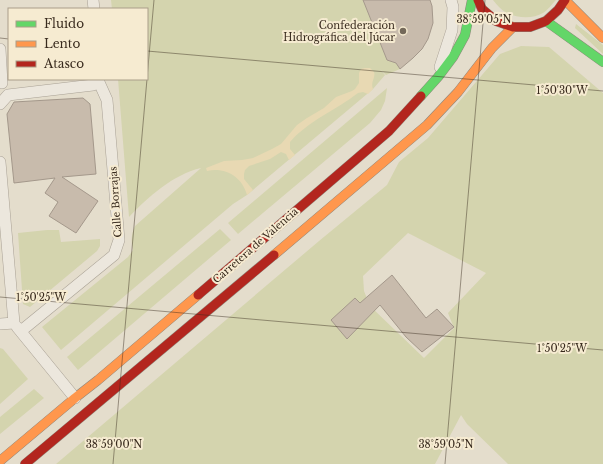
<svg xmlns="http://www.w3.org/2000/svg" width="603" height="464" font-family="'Libre Baskerville',serif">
	<rect width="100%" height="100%" fill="#e4ddcc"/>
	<path fill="#d4d4ae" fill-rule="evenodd" d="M111 0H363L387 60 396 63 400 69 386 75 380 69 385 75 373 89 247 195 233 204 61 350 42 327 128 257 133 250C131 241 131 235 135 226L201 168C174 174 148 197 129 217L118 79H147V9H112Z
		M493 0H556C552 4 548 10 543 13 533 19 517 18 507 13 501 10 497 5 493 0Z
		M576 24 603 45V54L575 28Z
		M521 46 549 47 603 93V464H508L467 424 461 415 435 464H56L319 241 387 185 399 162 428 138 500 54ZM408 233 486 273 448 313 454 328 424 358 370 306 364 291 363 276Z
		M387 88 385 101 381 110 370 123 238 234 228 223Z
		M220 229 231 240 78 370 67 357Z
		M47 230H59L61 242 100 239V246L97 251 30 307 23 304 18 233Z
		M0 348 3 349 28 379 0 404Z
		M34 389 44 398 0 434V417Z"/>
	<path fill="#e8d9b3" d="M365 68H370L374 72C376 78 370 82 373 89L368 94 363 92 358 93C336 110 308 121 290 142V149L295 155 289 160 286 154 281 152 270 159 249 166 245 170 244 174V179L253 190 247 195C242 177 226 167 207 171L206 168 224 161 242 160 253 158 272 149 281 144 297 125 307 118 324 108 336 97 352 91 355 89 359 83V73L361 69Z"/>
	<path fill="#c8bbac" stroke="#a4988b" d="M363 0H430L432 6 433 23 428 39 422 49 413 58 400 69 396 63 387 60Z
		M83 98 90 104 96 174 62 177 98 201 76 233 49 216 58 202 45 193 55 178 14 183 7 114 14 102Z
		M392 275 426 318 437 309 454 327 422 352 406 337 380 305 347 339 331 320 355 298 360 303Z"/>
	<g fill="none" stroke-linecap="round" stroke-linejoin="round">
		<g stroke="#a9a195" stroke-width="12">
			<path id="street" d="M93 0 94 9
				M0 49 2 83
				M440 67 452 30 453 7 451 0
				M0 104 8 95 93 85 98 80
				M0 162 14 323
				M0 324 14 323
				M17 327 75 398
				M21 331 114 255 119 240 107 100 98 80V79"/>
		</g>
		<g stroke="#8f877c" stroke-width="10">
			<path id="fast" d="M546 21 603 62
				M421 96 438 77 453 57 465 35 472 0"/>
		</g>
		<g stroke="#8f877c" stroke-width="10">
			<path id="slow" d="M565 0 603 38
				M274 255 427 125 458 92 492 48 513 27
				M0 461 75 398 98 380 198 295"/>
		</g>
		<g stroke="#8f877c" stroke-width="10">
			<path id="jam" d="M478 0 482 9 496 21 513 27H530L546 21 558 10 565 0
				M198 295 389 131 421 96
				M25 464 274 255"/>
		</g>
		<use href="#street" stroke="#ece7dd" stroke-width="11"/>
		<use href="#fast" stroke="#63d668" stroke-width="9"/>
		<use href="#slow" stroke="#ff974d" stroke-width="9"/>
		<use href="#jam" stroke="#b3261e" stroke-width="9"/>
	</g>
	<path fill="none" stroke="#382a1d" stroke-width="1" stroke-opacity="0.45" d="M0 38 9 39M147 51 603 91M147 78 154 0M0 297 603 350M113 464 147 79M445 464 485 0"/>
	<circle fill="#74695a" stroke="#f6ebd1" stroke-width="1.5" cx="403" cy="31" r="4"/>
	<g text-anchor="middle" stroke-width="4" stroke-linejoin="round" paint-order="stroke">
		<g font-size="10" fill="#382a1d" stroke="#f6ebd1" text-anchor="end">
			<text x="395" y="29">Confederación<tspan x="395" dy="12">Hidrográfica del Júcar</tspan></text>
		</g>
		<g font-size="10" fill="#382a1d" stroke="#f6ebd1">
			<text transform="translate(115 202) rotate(-94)" y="4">Calle Borrajas</text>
			<text transform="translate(255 245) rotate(-41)" y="4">Carretera de Valencia</text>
		</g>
	</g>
	<g font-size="10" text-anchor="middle" fill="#382a1d" stroke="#f6ebd1" stroke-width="4" stroke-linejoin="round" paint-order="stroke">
		<text x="484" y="23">38°59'05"N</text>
		<text x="562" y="94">1°50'30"W</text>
		<text x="41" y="301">1°50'25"W</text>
		<text x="562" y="352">1°50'25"W</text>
		<text x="114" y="448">38°59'00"N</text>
		<text x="446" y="448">38°59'05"N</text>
	</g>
	<rect x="8" y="8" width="140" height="72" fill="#f6ebd1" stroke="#aa9e89"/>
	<rect x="16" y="21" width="20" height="6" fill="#63d668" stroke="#aa9e89"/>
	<text x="44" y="28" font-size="12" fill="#382a1d">Fluido</text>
	<rect x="16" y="41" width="20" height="6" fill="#ff974d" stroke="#aa9e89"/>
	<text x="44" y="48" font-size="12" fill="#382a1d">Lento</text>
	<rect x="16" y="61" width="20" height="6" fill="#b3261e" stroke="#aa9e89"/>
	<text x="44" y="68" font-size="12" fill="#382a1d">Atasco</text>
</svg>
